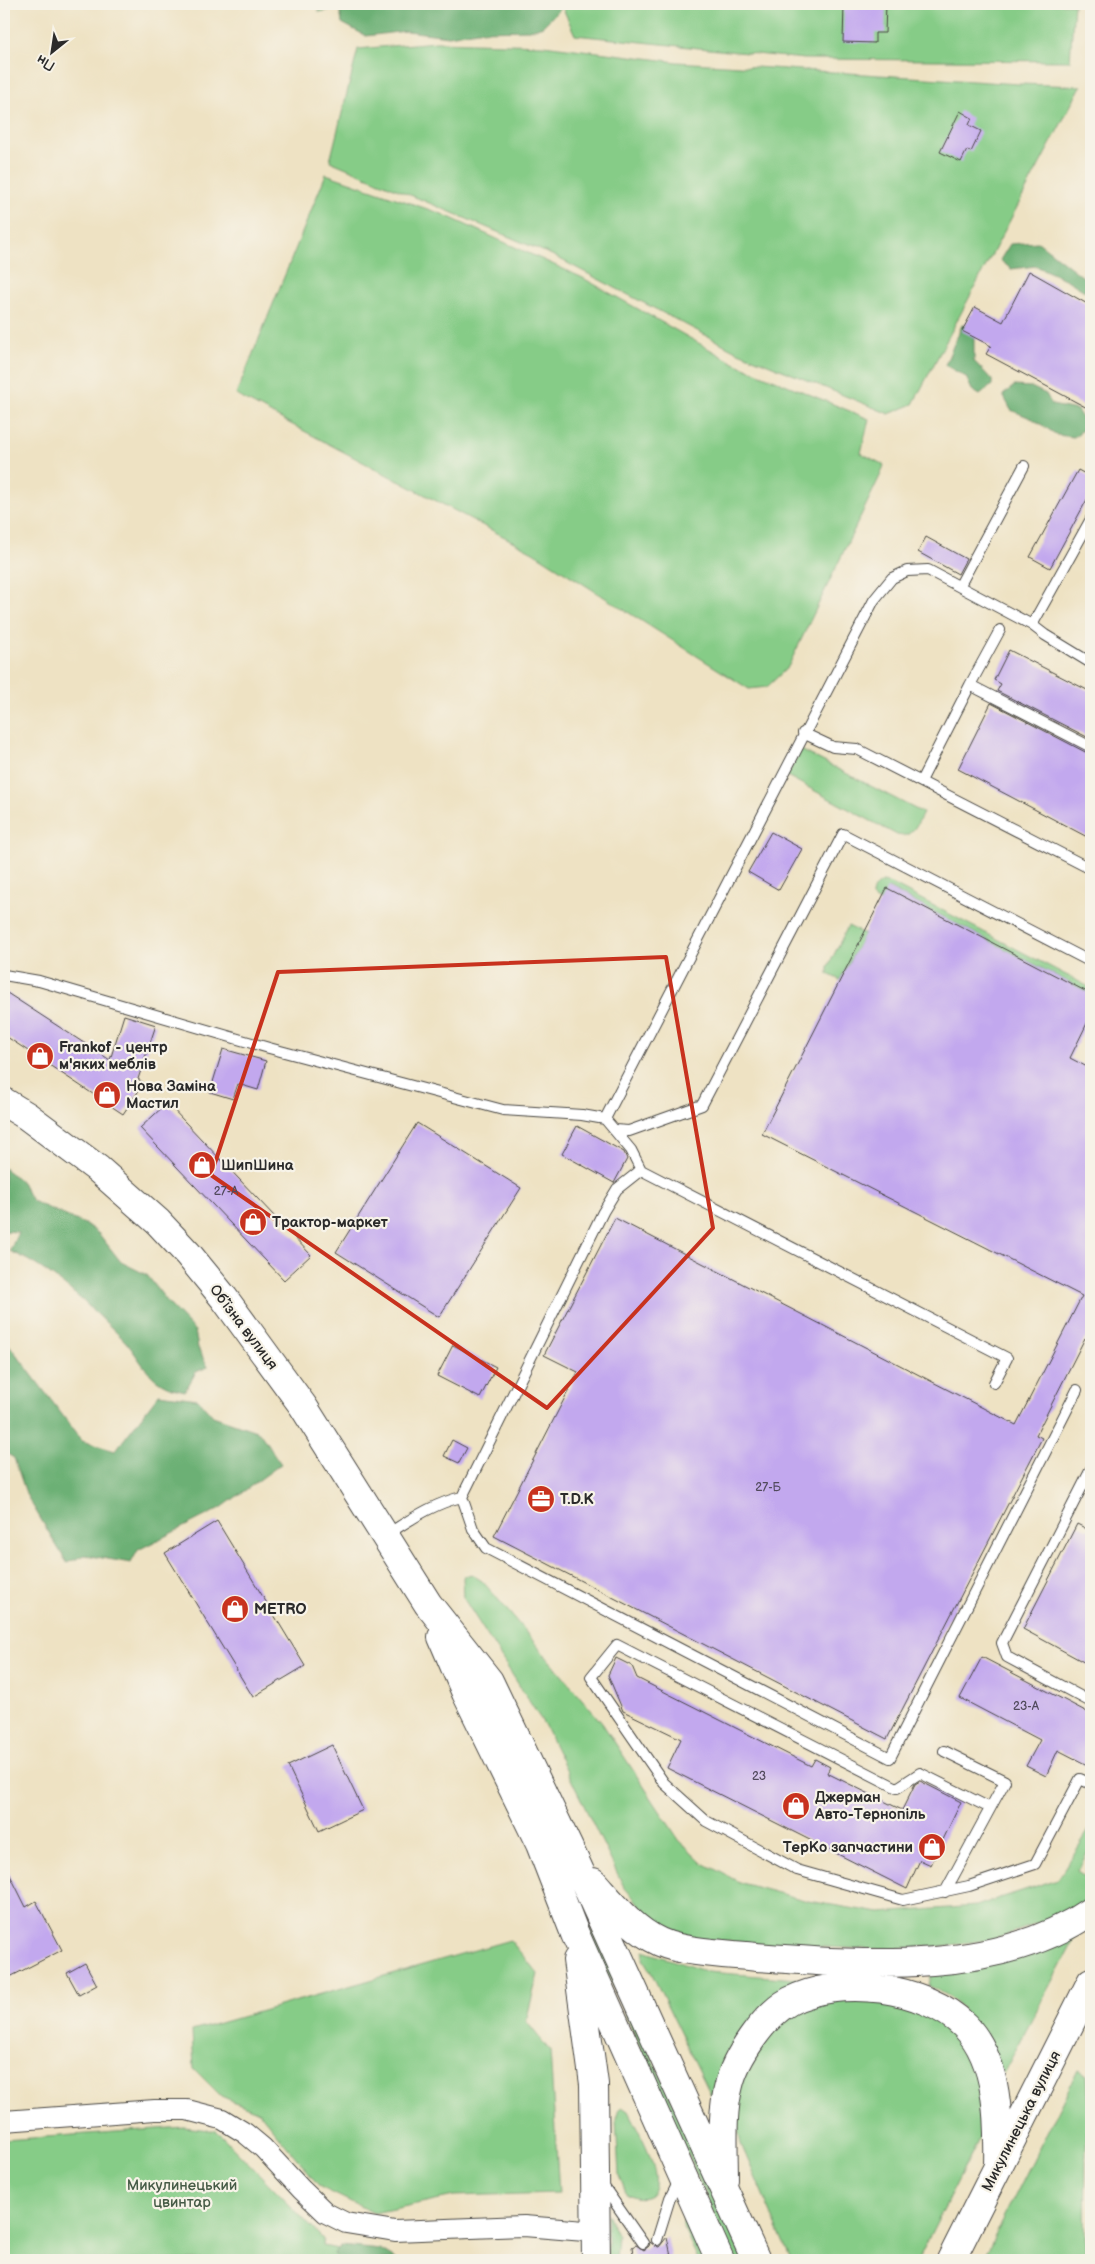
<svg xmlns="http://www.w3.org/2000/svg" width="1095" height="2264" font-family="'Balsamiq Sans',sans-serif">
	<rect width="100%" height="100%" fill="#f7f3e8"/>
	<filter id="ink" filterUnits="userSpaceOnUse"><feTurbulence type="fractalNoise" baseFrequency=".02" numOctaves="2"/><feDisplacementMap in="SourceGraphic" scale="10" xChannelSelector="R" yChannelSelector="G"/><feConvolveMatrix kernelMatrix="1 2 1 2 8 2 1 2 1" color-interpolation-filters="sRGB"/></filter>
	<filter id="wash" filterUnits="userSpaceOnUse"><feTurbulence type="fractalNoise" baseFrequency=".0096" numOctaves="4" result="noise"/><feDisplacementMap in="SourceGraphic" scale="20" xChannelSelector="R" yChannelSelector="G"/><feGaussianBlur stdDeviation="1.12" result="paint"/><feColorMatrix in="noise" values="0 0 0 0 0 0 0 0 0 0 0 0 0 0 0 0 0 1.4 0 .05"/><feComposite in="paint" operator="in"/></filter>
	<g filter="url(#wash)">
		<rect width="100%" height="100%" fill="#eee2c3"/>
		<path fill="#86cc87" stroke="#587c59" d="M317 4H366L319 12Z
			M561 4H1074L1070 61 804 59 575 35Z
			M436 42 543 45 677 62 1019 84 1081 86 913 404 889 414 736 351 552 255 330 161 358 49Z
			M326 174 442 214 583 278 734 363 869 419 861 453 884 465 881 474 788 667 767 687 749 689 533 552 236 395Z
			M801 750 923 813C917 824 912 839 897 835L787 776Z
			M883 882 892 884 1091 988V994L888 888 880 902 872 897C872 889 876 884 883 882Z
			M848 926 864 934 840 980 828 974V967Z
			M471 1574 482 1581 497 1598 602 1723 679 1840 703 1863 741 1883 808 1901 880 1913 976 1906 1058 1879 1091 1827V1847L1077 1871 1091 1880V1898L1050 1919 995 1939 943 1946 869 1949 760 1944 703 1939 672 1931 648 1914 624 1887 545 1726 464 1599 463 1577Z
			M570 1882 747 2260H734L568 1883Z
			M1078 1932 1003 2074 960 2006 947 1995 929 1986 931 1974C984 1972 1029 1951 1078 1932Z
			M510 1940 538 1974 526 2021 550 2051 559 2193 454 2196 374 2213 320 2187 259 2112 221 2096 194 2069 192 2031Z
			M644 1951 708 1972 797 1979 775 1994 758 2011 715 2093 711 2095 652 1974 643 1959Z
			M850 1998 887 2002 931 2015 957 2033 982 2077 987 2114 978 2141 918 2260H791L741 2144 735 2116 739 2088 766 2034 803 2006Z
			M1078 2070 1087 2075 1089 2108 1086 2147 1085 2260H983Z
			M622 2107 628 2111C636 2128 668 2179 650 2195 642 2200 634 2197 627 2194L619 2176 616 2119 619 2109Z
			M184 2127 217 2131 323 2239 322 2246 357 2252 360 2260H4V2140Z
			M683 2206 707 2260 698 2259 682 2225Z
			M607 2214 618 2236 616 2260H607Z"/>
		<path fill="#6cb074" stroke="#4c6e50" d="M345 4H562V7L543 26 530 30 477 31 449 36 406 31 366 36 342 23 340 10Z
			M1038 242 1083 277 1091 279V295L1067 280 1036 266 1011 269 1000 260 1010 244Z
			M962 325 974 328V361L992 380V385L980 395 972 390 966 377 945 365Z
			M1014 386 1031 387 1046 394 1052 405 1077 410 1087 426 1074 437 1057 435 1033 419 1011 410 1003 395Z
			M4 1168 22 1182 32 1201 87 1225 99 1234 121 1262 147 1275 170 1305 195 1331 198 1348 208 1367 196 1372 185 1391C178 1389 169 1388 163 1384 144 1374 137 1352 122 1338 89 1306 53 1270 10 1251L18 1232 4 1231Z
			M4 1338 82 1441 115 1451 159 1394 198 1399 213 1416 259 1432 281 1464 221 1508 138 1550 131 1563 85 1555 67 1563 27 1496 14 1458 4 1452Z
			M341 2246 380 2250 397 2260H337L334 2253Z"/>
		<g id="blocks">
			<path fill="#c2a8ee" d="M844 4H886L885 33H875V43L843 42Z
				M960 111 972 118 969 125 981 131 971 152 967 150 961 162 940 152Z
				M1029 271 1091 306V410L986 354 991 346 962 331 975 307 1003 322Z
				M1078 470 1091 477V492L1050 568 1030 557Z
				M926 537 966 559 958 574 918 552Z
				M1009 650 1091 692V728L1087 737 997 691 1001 684 994 680Z
				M991 703 1091 755V839L958 769Z
				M771 832 802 849 779 890 748 872Z
				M887 888 1091 994V1015L1070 1058 1091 1069V1342L1085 1338 1036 1435 1042 1438 887 1739 494 1536 578 1372 544 1355 615 1218 1016 1425 1082 1296 762 1134Z
				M4 991 110 1060 124 1015 156 1025 138 1079 144 1083 123 1114 4 1035Z
				M223 1049 266 1061 258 1090 238 1084 233 1099 210 1092Z
				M167 1103 311 1255 284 1280 140 1128Z
				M417 1123 521 1188 439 1317 336 1252Z
				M577 1126 624 1152 627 1159 614 1183 562 1154Z
				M453 1345 496 1367 480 1398 437 1376Z
				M452 1440 467 1448 459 1463 444 1456Z
				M217 1521 305 1666 253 1697 165 1553Z
				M1077 1524 1091 1531V1666L1023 1629Z
				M982 1657 1091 1714V1767L1058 1750 1046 1776 1026 1766 1040 1740 960 1698Z
				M616 1658 632 1666 637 1678 811 1766 815 1759 830 1767 827 1773 902 1810 915 1784 920 1781 961 1802 931 1865 920 1860 907 1889 667 1768 681 1739 623 1711 608 1675Z
				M332 1745 363 1810 319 1831 288 1766Z
				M4 1863 26 1907 36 1901 62 1950 4 1980Z
				M85 1963 97 1985 79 1995 67 1973Z
				M667 2237 672 2260H634L632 2247 636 2245 644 2250 649 2246 650 2242 655 2246 659 2247Z"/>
		</g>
	</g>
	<g filter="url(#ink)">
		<use href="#blocks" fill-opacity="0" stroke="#484642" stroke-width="1"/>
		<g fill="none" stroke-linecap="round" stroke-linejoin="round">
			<g stroke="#484642" stroke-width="12">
				<path id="lane" d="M960 585 1024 466
					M1032 625 1045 635 1091 663
					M1000 630 970 685 1091 747
					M803 733 833 747 857 749 1091 869
					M921 781 970 685
					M4 975 39 981 269 1048 503 1110 582 1115 605 1119 631 1150 641 1170 1007 1358 994 1383
					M605 1119 874 600 892 578 907 571 928 570 1032 625 1091 519
					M614 1130 629 1131 702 1105 843 834 1091 962
					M1091 1469 1002 1643 1007 1657 1091 1702
					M462 1497 473 1529 486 1548 890 1758 1077 1390
					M386 1535C410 1520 434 1503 462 1497L603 1212 617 1189 641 1170
					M944 1751 1005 1781 945 1892
					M990 1808 920 1773 897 1788 617 1645 591 1677 664 1783 706 1821 797 1870 903 1900 969 1886 1035 1864 1080 1779 1091 1784
					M602 2184 643 2243
					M657 2240 670 2198 680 2178"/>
			</g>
			<g stroke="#484642" stroke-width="22">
				<path id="street" d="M4 2121 155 2110H187L222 2119 245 2133 263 2148 301 2189 326 2213 346 2223 395 2231 524 2226 597 2232"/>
			</g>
			<g stroke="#484642" stroke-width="30">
				<path id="highway" d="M4 1102 27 1116 98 1169 158 1222 188 1254 224 1298 303 1406 428 1604 489 1681 577 1865 756 2260
					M442 1637 466 1693 540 1844 575 1934 720 2260
					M593 1882C612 1903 633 1930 660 1942 684 1953 730 1954 757 1957 865 1965 998 1976 1091 1911
					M577 1960 594 2084 596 2260
					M724 2180C724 2149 721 2115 729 2085 735 2058 765 2014 790 2001 840 1975 925 1986 965 2026 999 2061 999 2122 998 2167
					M951 2260 1091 1982"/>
			</g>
			<use href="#lane" stroke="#fff" stroke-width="10"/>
			<use href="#street" stroke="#fff" stroke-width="20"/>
			<use href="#highway" stroke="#fff" stroke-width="28"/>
		</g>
	</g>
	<path fill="none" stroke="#c8321e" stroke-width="4" stroke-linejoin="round" d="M666 957 713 1228 547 1408 211 1175 278 972Z"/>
	<defs>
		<g id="shop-disc" transform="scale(1.4375)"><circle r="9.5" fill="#c8321e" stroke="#f7f3e8"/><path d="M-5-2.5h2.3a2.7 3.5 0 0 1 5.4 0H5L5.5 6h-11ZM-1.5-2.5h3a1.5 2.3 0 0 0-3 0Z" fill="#fff"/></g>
		<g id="office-disc" transform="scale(1.4375)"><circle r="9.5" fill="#c8321e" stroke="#f7f3e8"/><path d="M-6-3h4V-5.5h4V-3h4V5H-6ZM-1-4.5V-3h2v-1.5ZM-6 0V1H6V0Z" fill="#fff"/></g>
	</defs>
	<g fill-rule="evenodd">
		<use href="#shop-disc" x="40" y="1056"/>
		<use href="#shop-disc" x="107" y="1095"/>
		<use href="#shop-disc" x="202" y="1165"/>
		<use href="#shop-disc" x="253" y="1222"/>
		<use href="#office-disc" x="541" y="1499"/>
		<use href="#shop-disc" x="235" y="1609"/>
		<use href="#shop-disc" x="796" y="1806"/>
		<use href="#shop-disc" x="932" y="1847"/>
	</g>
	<g text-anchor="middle" stroke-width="4.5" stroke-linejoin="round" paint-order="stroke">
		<g font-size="12" fill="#514a5c">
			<text x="226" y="1195">27-А</text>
			<text x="768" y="1491">27-Б</text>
			<text x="1026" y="1710">23-А</text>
			<text x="759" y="1780">23</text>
		</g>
		<g font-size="15" font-weight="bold" fill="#2b2b2b" stroke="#f7f3e8" text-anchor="start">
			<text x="59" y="1052">Frankof - центр<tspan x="59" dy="17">м'яких меблів</tspan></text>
			<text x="126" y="1091">Нова Заміна<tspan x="126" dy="17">Мастил</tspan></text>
			<text x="221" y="1170">ШипШина</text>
			<text x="272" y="1227">Трактор-маркет</text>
			<text x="560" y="1504">T.D.K</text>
			<text x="254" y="1614">METRO</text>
			<text x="815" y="1802">Джерман<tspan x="815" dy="17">Авто-Тернопіль</tspan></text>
			<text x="913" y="1852" text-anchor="end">ТерКо запчастини</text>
		</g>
		<g font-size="15" fill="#2b2b2b" stroke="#f7f3e8">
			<text transform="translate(244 1327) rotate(53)" y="5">Обʼїзна вулиця</text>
			<text transform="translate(1021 2121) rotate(-63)" y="5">Микулинецька вулиця</text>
		</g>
		<g font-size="15" fill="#465b47" stroke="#f7f3e8">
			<text x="182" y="2190">Микулинецький<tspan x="182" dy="17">цвинтар</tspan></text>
		</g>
	</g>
	<rect width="1095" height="2264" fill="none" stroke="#f7f3e8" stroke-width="20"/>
	<g transform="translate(52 52) rotate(210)" stroke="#f7f3e8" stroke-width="4" paint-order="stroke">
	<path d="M0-4L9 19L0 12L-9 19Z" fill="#2b2b2b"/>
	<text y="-8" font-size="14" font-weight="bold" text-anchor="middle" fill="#2b2b2b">Пн</text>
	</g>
</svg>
